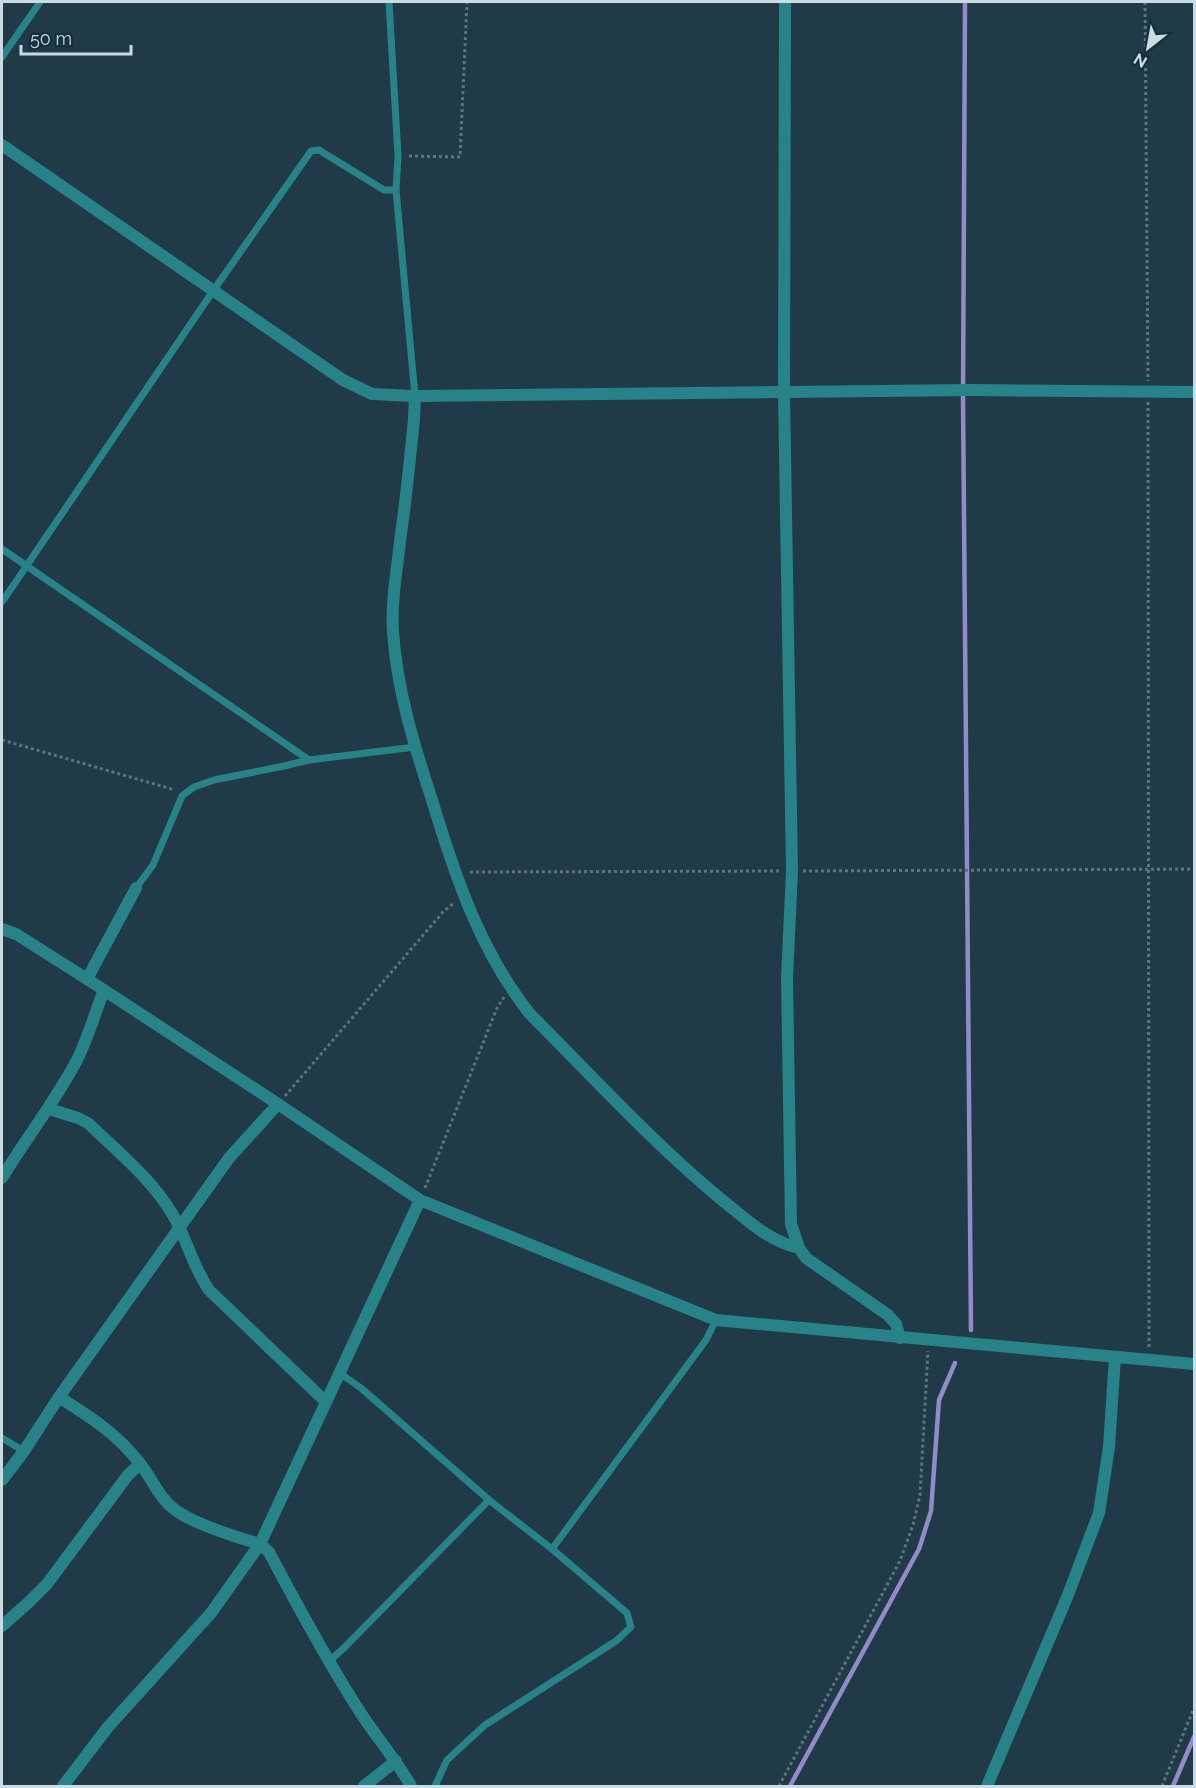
<svg xmlns="http://www.w3.org/2000/svg" width="1196" height="1788" font-family="Raleway,sans-serif">
	<rect width="100%" height="100%" fill="#203a48"/>
	<g fill="none" stroke-linecap="round" stroke-linejoin="round">
		<path stroke="#938ac7" stroke-width="4.5" d="M965 2 963 399 971 1330
			M790 1786 919 1549 931 1511 939 1400 955 1363
			M1173 1786 1194 1737"/>
		<path stroke="#5d737f" stroke-width="3" stroke-dasharray="3 3" stroke-linecap="butt" d="M1145 2 1148 381
			M409 156 460 157 467 2
			M1148 402 1149 1347
			M2 740 175 790
			M803 871 1194 869
			M470 872 781 871
			M285 1096 443 912 455 902
			M425 1188 497 1008 504 997
			M779 1786 900 1561 913 1525 920 1495 928 1351
			M1162 1786 1194 1708"/>
		<path stroke="#288389" stroke-width="7" d="M389 2 398 156 396 190 415 396
			M2 57 40 2
			M2 549 309 760
			M2 602 213 291 311 151 319 150 384 190H396
			M136 888 153 865 182 796 194 787 214 780 284 766 309 760 415 747
			M341 1374 361 1388 489 1500 552 1549 627 1613 631 1627 616 1641 485 1725 447 1760 435 1786
			M2 1438 24 1451
			M552 1549 706 1340 716 1320
			M329 1661 343 1649 489 1500"/>
		<path stroke="#288389" stroke-width="12" d="M2 145 343 380 372 394 415 396 972 390 1194 392
			M415 396 414 419C410 460 406 500 400 541 397 571 391 601 393 632 397 690 414 745 432 800 455 876 480 951 530 1014 593 1077 653 1143 722 1200 746 1219 768 1241 799 1248
			M87 979 136 888
			M49 1109 78 1118 88 1123C118 1152 151 1178 173 1215 187 1239 192 1265 209 1290L326 1402
			M2 1178C26 1138 55 1102 77 1060 88 1038 95 1013 104 990
			M59 1397C90 1417 115 1432 138 1461 151 1476 158 1497 174 1509 193 1524 236 1537 260 1544L269 1552C298 1607 328 1663 362 1715 378 1739 397 1761 411 1786
			M2 1480 24 1451 59 1397 229 1158 278 1104
			M2 1626 29 1602 47 1584 128 1475 140 1464
			M63 1786 108 1727 211 1613 260 1544 420 1200
			M364 1786 396 1761"/>
		<path stroke="#288389" stroke-width="12" d="M785 2 784 393 792 871 787 978 791 1224 799 1248 806 1258 888 1315 896 1324 900 1338
			M2 929 16 934 87 979 278 1104 420 1200 716 1320 1194 1364
			M987 1786 1068 1595 1099 1513 1109 1447 1115 1357"/>
	</g>
	<rect width="1196" height="1788" fill="none" stroke="#cbdbe3" stroke-width="6"/>
	<g transform="translate(1148 48) rotate(211)" stroke="#15303d" stroke-width="4.5" paint-order="stroke">
	<path d="M0-4.5L10 22L0 15L-10 22Z" fill="#cbdbe3"/>
	<text y="-9" font-size="16" font-weight="bold" text-anchor="middle" fill="#cbdbe3">N</text>
	</g>
	<path d="M21 45v9h110v-9" fill="none" stroke="#cbdbe3" stroke-width="3"/>
	<text x="30" y="45" font-size="18" fill="#cbdbe3" stroke="#15303d" stroke-width="4.5" paint-order="stroke">50 m</text>
</svg>
